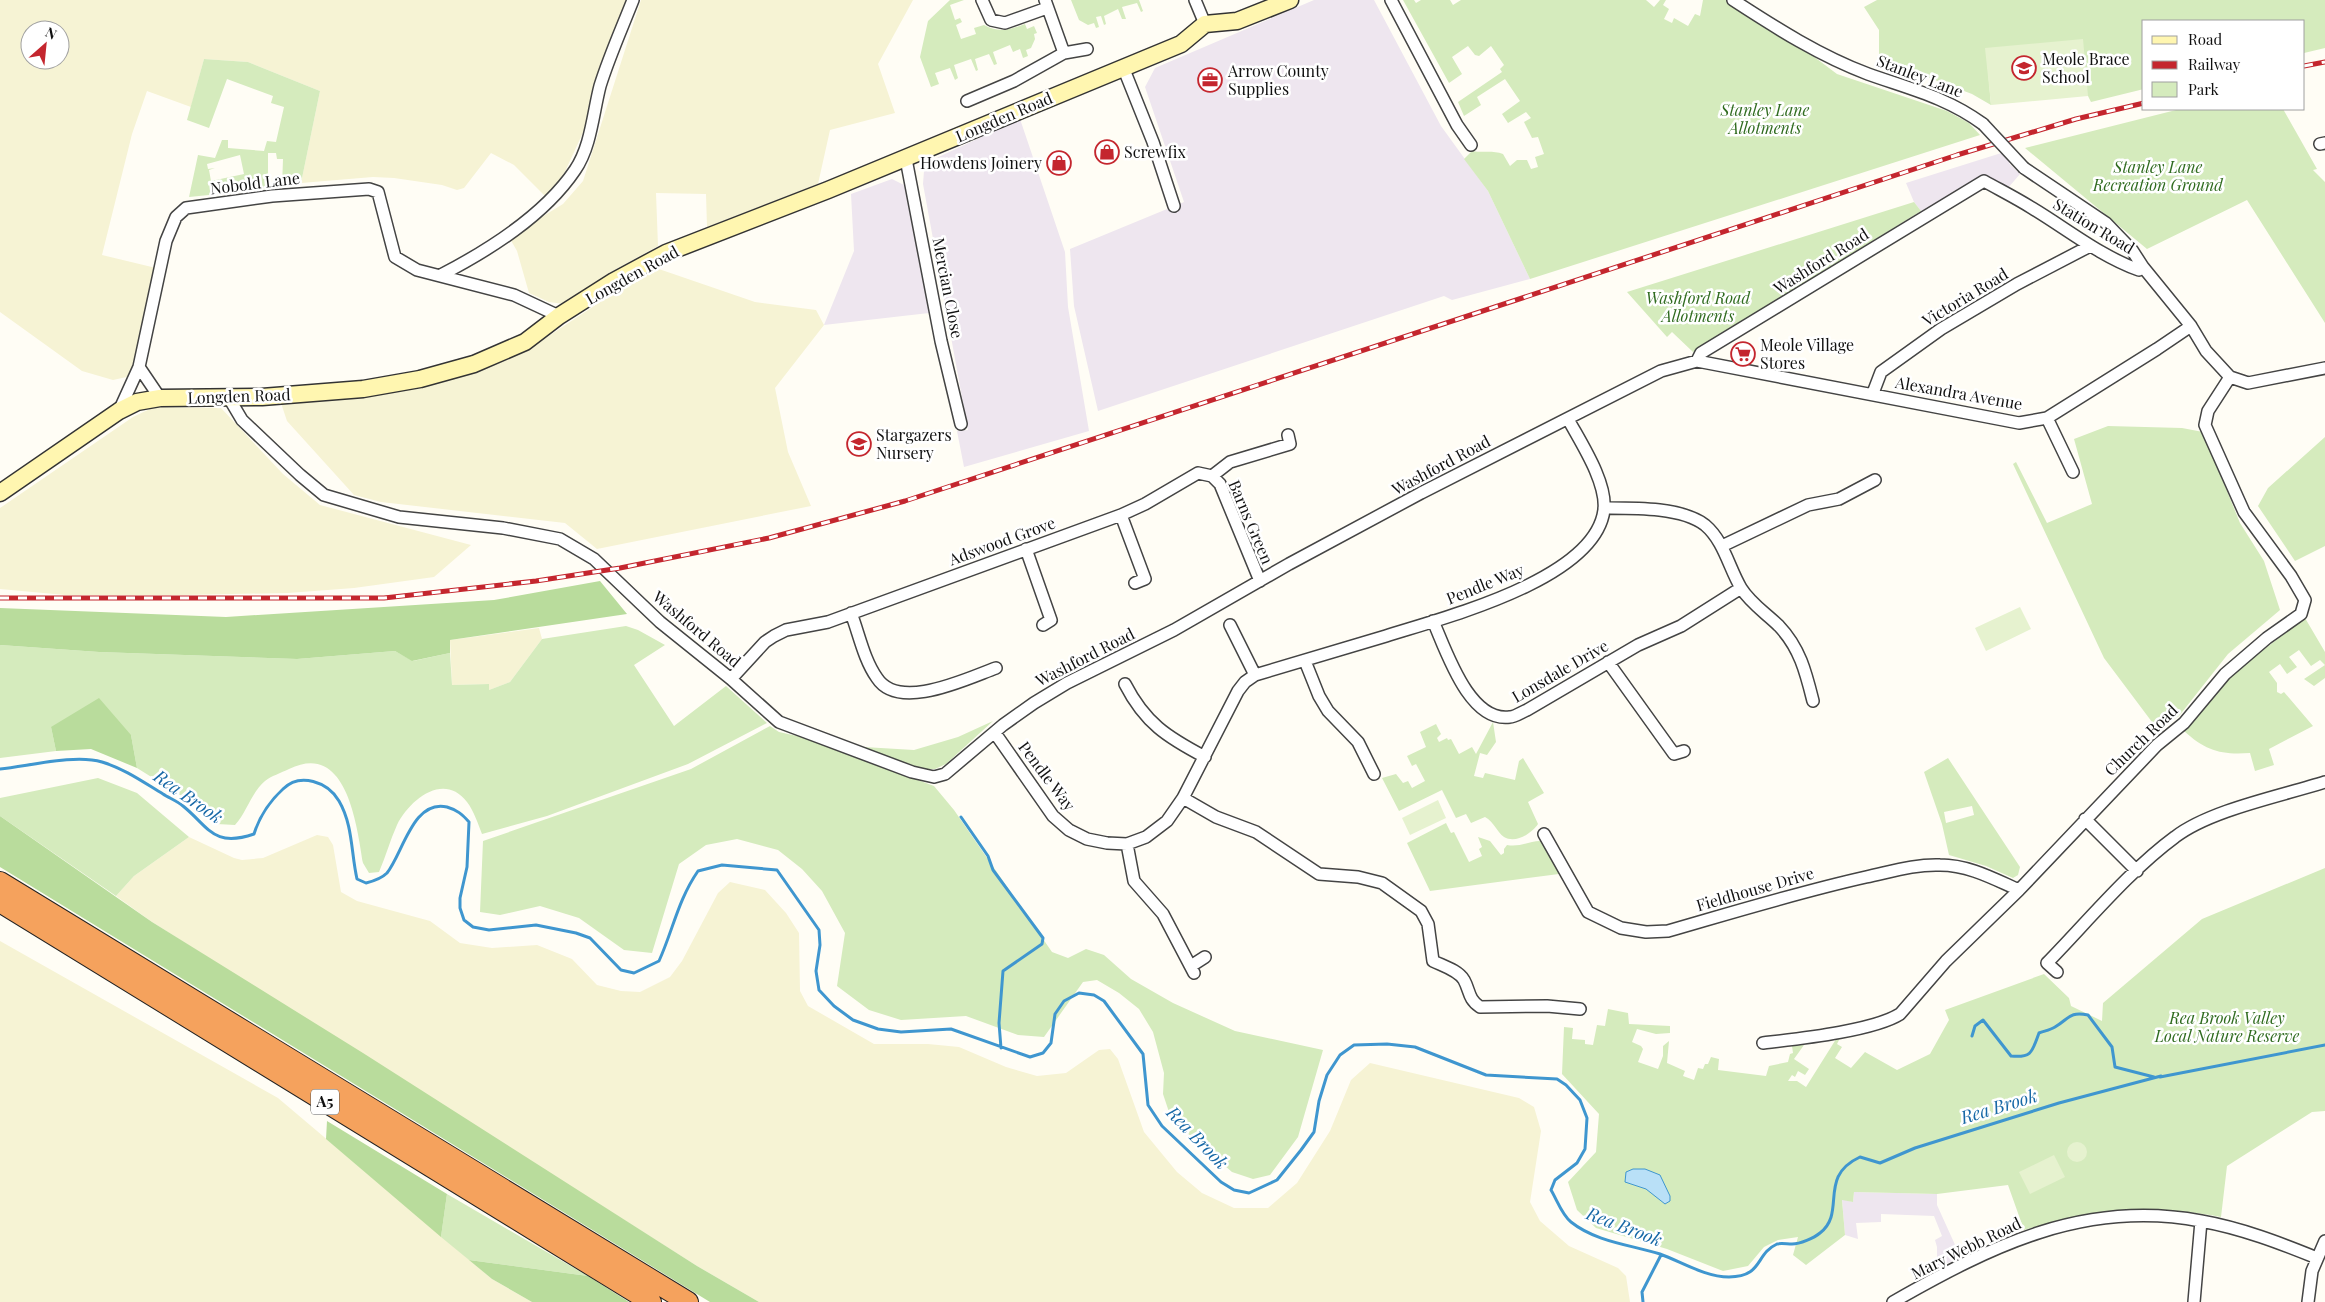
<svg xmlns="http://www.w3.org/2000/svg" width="2325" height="1302" font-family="'Playfair Display',serif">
	<rect width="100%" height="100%" fill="#fffdf5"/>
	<path fill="#eee6ef" d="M1314 0H1374L1441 126 1488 191 1530 279 1452 300 1444 296 1098 411 1074 306 1070 249 1184 202 1145 87 1155 68Z
		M1020 119 1065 252 1068 307 1089 431 964 467 957 431 968 430 923 184 924 171 932 160Z
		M2014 149 2022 157 2009 163 2020 174 2008 188 1987 175 1921 211 1914 202 1906 183Z
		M892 179 904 185 929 313 824 325 854 251 851 194Z
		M1854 1192 1937 1194V1205L1961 1258 1937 1267V1247L1935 1240 1942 1236 1934 1216 1881 1214V1222L1856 1223 1858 1239 1845 1235 1842 1199 1853 1202Z"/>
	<path fill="#f6f3d4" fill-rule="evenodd" d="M0 0H626L594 90 586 126 563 176 545 196 514 165 491 153 464 188 457 190 442 185 394 178 373 177 301 183 320 91 248 62 204 59 191 107 147 91 132 134 102 255 156 268 131 376 113 380 82 371 0 312ZM30 30H60V60H30Z
		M641 0H913L878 64 895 113 830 130 818 184 707 227 706 194 656 193 658 246 609 273 564 304 549 302 529 293 517 251 509 237 563 204 583 181Z
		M653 267 755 302 816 310 824 325 775 388 788 452 811 506 597 549 565 523 381 502 354 495 287 421 280 400 366 397 472 374 523 353Z
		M154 407 221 408 283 474 320 505 471 545 434 577 354 588 288 593 182 595H65L0 589V508L133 417Z
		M539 628 542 639 510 682 489 690V684L452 685 450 640Z
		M317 835 328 837 333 845 341 892 357 901 430 921 460 943 492 948 537 945 572 959 597 985 621 991 640 992 670 977 682 961 718 893 730 882 765 890 786 913 799 933 800 991 808 1006 874 1044H928L959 1047 1006 1067 1037 1076 1066 1073 1099 1050 1110 1049 1118 1059 1144 1132 1177 1172 1202 1193 1234 1208H1268L1297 1183 1330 1131 1351 1080 1370 1063 1519 1098 1534 1107 1541 1131 1530 1202 1540 1221 1569 1246 1618 1268 1626 1276 1630 1302H759L697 1266 152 922 116 896 134 876 189 837 234 858 242 860 263 858Z
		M0 941 278 1098 492 1279 532 1302H0Z"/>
	<path fill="#d5ebbd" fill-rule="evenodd" d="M950 0H964L950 5 955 20 960 18 962 22 956 25 961 39 976 34 974 28 984 25C999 33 1009 30 1025 24L1027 29 1034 26 1037 33 1034 34 1035 39 1031 48 1026 50 1028 56 1023 58 1020 49 1013 52 1010 45 993 52 997 64 994 65 989 54 975 59 978 70 976 71 971 59 954 65 958 78 955 80 950 68 935 73 939 84 931 87 920 57 928 21Z
		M1071 0H1139L1143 11 1141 12 1137 3 1122 7 1126 19H1122L1118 9 1104 16 1106 24 1104 25 1101 16 1096 17 1099 27 1096 28 1094 23 1088 25 1079 20Z
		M1403 0H1414L1416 3 1421 0H1450L1453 5 1461 0H1646L1654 7 1660 0H1666L1663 5 1669 9 1664 19 1672 23 1674 18 1688 26 1695 14 1700 16 1703 0H1726L1744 14 1809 53 1837 74 1947 111 1969 123 1980 135 1530 279 1488 191 1464 159 1472 151C1483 153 1493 150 1503 154L1510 166 1517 160H1527L1531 169 1538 167 1535 157 1544 154 1538 137 1532 138 1524 122 1531 118 1526 112 1508 123 1502 114 1520 101 1505 79 1477 97 1481 105 1464 116 1458 102 1502 72 1500 69 1504 65 1491 46 1479 56 1475 55 1468 46 1452 57 1462 74 1449 83Z
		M1877 0H2325V48L2304 53V21H2144V89L2091 102 2088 96 1986 48 1991 105 1972 94 1879 59V30L1864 7Z
		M204 59 248 62 320 91 301 183 282 187 283 159H277L276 153H268V189L189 197 198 155 215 158 222 140H228V148L264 151 267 141 276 142 284 107 271 103 273 96 227 79 209 128 187 120ZM240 155 244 174 211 181 209 170 215 168 208 169 207 164Z
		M2180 109H2283L2317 169 2313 170 2325 182V323L2247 200 2147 249 2025 148Z
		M1914 202 1921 211 1693 352 1672 332 1667 337 1627 292Z
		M2108 426 2182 428 2203 432 2240 523 2264 561 2280 610 2228 654 2179 716 2158 730 2104 658 2013 464 2016 462 2047 523 2092 504 2074 439Z
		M2325 437V546L2295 561 2258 506 2268 488Z
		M2305 618 2325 652V678L2314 686 2304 679 2325 665 2320 660 2311 666 2299 650 2289 657 2297 667 2287 674 2280 664 2269 672 2277 683V692L2281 694 2284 692 2313 726 2269 749 2274 765 2255 771 2250 753C2221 755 2206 751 2184 731L2232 674Z
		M626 626 638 630 665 645 634 665 674 726 726 686 767 723 688 764 547 816 482 834C478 824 474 811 467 802 444 772 410 799 397 825 390 840 386 856 379 872L369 873 363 863C357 826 347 740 289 769 281 773 271 776 265 781 251 793 247 812 235 825L217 824 201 808 137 768 131 735 51 727 56 751 0 758V645L99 652 297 659 395 651 413 661 450 653 452 685 489 684V690L510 682 542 639Z
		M993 721 946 764 935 769H916L863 749 864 747 914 750 958 737Z
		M1493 722 1496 742 1487 755 1480 753 1474 776 1483 778 1485 773 1515 780 1519 761 1523 758 1544 793 1528 802 1538 824C1532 833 1516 844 1504 837 1497 832 1494 822 1485 817L1471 823 1466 814 1456 818 1442 790 1399 811 1382 778 1396 774 1403 783 1408 781 1412 788 1425 781 1416 764 1412 766 1407 756 1426 747 1420 732 1436 724 1441 734 1437 738 1439 742 1447 738 1448 740 1451 739 1459 754 1472 747 1476 754Z
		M770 726 779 732 806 738 934 786 954 810 1052 952 1068 958 1086 949 1104 955 1131 979 1173 1003 1235 1031 1323 1050 1298 1137 1270 1175 1253 1179 1232 1172 1186 1132 1170 1115 1163 1094 1164 1073 1153 1032 1139 1009 1119 993 1097 980 1083 982 1044 1037 1018 1035 966 1016 901 1020 869 1010 837 986 845 933 822 891 802 869 778 850 737 839 706 845 679 864 652 953 624 950 579 918 540 906 500 915 480 912 483 841 691 769Z
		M1948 758 2020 867 2018 875 2013 878 1986 866 1949 855 1942 824 1924 772ZM1972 806 1974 815 1946 823 1944 812Z
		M98 778 137 793 189 837 134 876 116 896 0 816V798Z
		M1446 823 1451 833 1454 832 1469 862 1482 856 1479 849 1482 847 1478 837 1490 841 1501 855 1504 853V849L1507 845C1522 848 1534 838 1546 842L1559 874 1430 891 1407 843Z
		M2325 868V1111L2312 1112 2227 1166 2221 1217C2151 1204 2092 1211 2024 1230L2008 1185 1937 1194 1854 1192 1853 1202 1842 1200 1845 1235 1806 1265 1793 1255 1798 1237 1778 1240 1764 1247 1748 1266 1723 1271 1667 1249 1596 1228 1577 1210 1568 1182 1596 1152 1599 1114 1562 1074 1564 1027 1573 1028 1572 1039 1585 1040V1044L1593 1045 1597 1025 1605 1026 1608 1009 1628 1013 1629 1024 1670 1026V1033L1656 1034 1637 1029 1632 1042 1641 1046 1643 1049 1638 1062 1658 1069 1663 1056V1046L1669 1041 1667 1063 1685 1071 1683 1076 1694 1080 1698 1068 1703 1069 1705 1064H1708L1711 1057 1719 1059 1718 1070 1766 1076 1769 1066 1788 1062 1790 1054 1793 1053 1792 1046 1804 1045 1794 1059 1809 1069 1805 1075 1798 1071 1795 1077 1792 1075 1788 1081H1797L1806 1087 1838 1036H1841L1837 1044 1842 1047 1835 1058 1851 1068 1865 1052 1897 1070 1930 1054 1949 1020 1945 1010 2044 974 2069 998 2071 1006 2102 1021 2103 1003 2202 919Z
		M447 1194 588 1276 469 1260 441 1237Z"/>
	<path fill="#b9dc9c" d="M600 581 627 614 450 640V653L412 661 395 651 297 659 99 652 0 645V608L226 617 494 600Z
		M99 698 131 735 137 768 91 749 56 751 51 727Z
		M0 816 152 922 363 1053 697 1266 759 1302H710L0 867Z
		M327 1121 447 1194 441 1237 326 1139Z
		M469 1260 588 1276 629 1302H532L492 1279Z"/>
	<path fill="#e6f2cf" d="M2083 39 2088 96 1991 105 1985 48Z
		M2020 607 2031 629 1986 651 1975 628Z
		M1438 800 1446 818 1410 835 1402 818Z
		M2067 1152a10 10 0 1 1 20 0a10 10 0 1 1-20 0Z
		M2054 1155 2065 1177 2030 1194 2019 1172Z"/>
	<path fill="#b9e0f7" stroke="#3f96cf" d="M1633 1169H1645L1660 1175 1670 1196V1201L1665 1204 1646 1189 1625 1182 1626 1172Z"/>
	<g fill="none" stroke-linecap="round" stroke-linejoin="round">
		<path stroke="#3f96cf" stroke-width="3" d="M0 769C29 766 75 754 102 762 125 769 143 782 163 794 169 798 177 801 183 806 209 827 213 848 254 834 259 818 270 801 283 789 300 772 328 782 339 801 353 825 351 853 357 879L366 883C374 881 381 879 387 873 403 853 413 799 447 807 457 810 462 814 469 822L467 867 460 898V908L464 920 473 927 489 930 536 925 576 933 590 938 621 970 634 973 659 961C673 930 678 900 698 871L722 865 777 870 819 930 820 945 816 971 819 990 834 1006 853 1020 878 1029 901 1032 951 1029 1030 1057 1043 1053 1051 1043 1055 1014 1064 1001 1079 993 1094 995 1104 1001 1143 1054 1148 1105 1162 1126 1221 1182 1234 1190 1249 1193 1277 1180 1301 1150 1314 1132 1319 1101 1327 1075 1340 1055 1354 1045 1387 1044 1415 1047 1486 1075 1557 1079 1566 1085 1580 1100 1587 1118 1585 1149 1577 1163 1555 1180 1551 1190C1557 1200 1562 1215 1571 1222 1596 1242 1631 1245 1660 1254 1682 1262 1705 1277 1729 1277 1763 1277 1755 1254 1777 1244 1781 1243 1787 1244 1792 1244 1800 1244 1814 1238 1820 1233 1847 1212 1817 1177 1860 1157L1880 1163 1915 1148 2059 1103 2161 1076
			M961 817 988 856 993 870 1043 938 1042 944 1003 971 999 1023 1001 1048
			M1972 1036 1975 1026 1983 1020 2011 1056C2032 1058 2032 1052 2039 1033 2044 1031 2050 1030 2055 1027 2069 1019 2069 1011 2088 1015L2112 1047 2115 1067 2154 1077
			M2160 1077 2325 1045
			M1643 1302 1642 1292 1661 1255"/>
		<g stroke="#444" stroke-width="14">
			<path id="street" d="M982 0 991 20 1005 23 1047 8
				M1045 0 1064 53
				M1195 0 1205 24
				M1391 0 1457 125 1471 145
				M1733 0C1776 28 1820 56 1868 74 1910 89 1946 97 1983 124
				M1123 67 1153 142 1174 206
				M967 101 1014 81 1064 53 1087 49
				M2320 144 2325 143
				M906 159 941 341 961 424
				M2024 168 2106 223 2132 250 2143 267
				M441 275C489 250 544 216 575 170 591 147 593 113 600 86 609 57 622 28 633 0
				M1697 361 1701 353 1984 181C2000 190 2016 198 2032 208 2067 229 2100 256 2139 270L2143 267 2191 326 2206 351 2230 377 2248 383 2325 368
				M139 367 160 398
				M1873 393 1881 372 1941 329 2017 284 2090 246
				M229 398 242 420 300 475 324 495 399 517 503 528 560 539 594 559 660 622 731 679 779 722 912 772 934 777 945 774 1003 725 1034 703 1067 683 1174 630 1289 564 1421 493 1661 371 1697 361 2019 423 2047 418 2157 349 2191 326
				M119 411 139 367 166 241 176 217 186 208 272 196 369 189 378 192 395 257 417 270 514 295 559 316
				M2047 418 2073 472
				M1212 476 1220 484 1260 581
				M1604 508C1633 508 1682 507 1705 525 1724 541 1729 568 1741 588 1751 604 1766 613 1779 626 1800 648 1806 673 1813 701
				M1121 515 1145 579 1135 583
				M1722 546 1808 505 1839 499 1875 480
				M1026 549 1051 620 1043 625
				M851 613C859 634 864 660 877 678 899 712 968 678 996 668
				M1433 621C1446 650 1469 723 1510 717 1515 717 1522 712 1527 710L1638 645 1681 626 1741 588
				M1230 625 1255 675
				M1305 661 1319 696 1328 711 1358 742 1374 774
				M1608 662 1674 754 1684 751
				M731 679 765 642 774 636 786 630 828 622 1121 515 1145 504 1198 473 1212 476 1230 462 1290 444 1288 435
				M1125 684C1145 723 1167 737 1205 757
				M995 733 1053 816 1069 830 1087 839 1107 843 1127 844 1146 837 1167 821 1183 798 1238 691 1245 682 1255 675C1298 662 1342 649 1386 636 1442 618 1595 580 1604 510 1607 482 1581 443 1568 419
				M1183 798 1216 817 1256 832 1319 874 1358 877 1382 883 1421 911 1428 924 1433 961C1443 966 1458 970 1464 980 1470 991 1468 999 1480 1007L1547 1006 1580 1009
				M2085 819 2137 871
				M1544 834 1588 912 1621 928 1646 932 1668 931C1734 912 1799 892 1866 877 1890 872 1915 864 1940 865 1969 865 1994 879 2019 890
				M1127 844 1134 881 1163 914 1194 973
				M1191 966 1205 957
				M2057 972 2047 963C2087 922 2130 870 2175 837 2210 810 2281 796 2325 782
				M1763 1043C1796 1039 1873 1031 1900 1014L1946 961 2019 890 2157 745 2184 723 2225 674 2267 638 2301 614 2305 600 2291 576 2244 512 2205 425 2208 411 2230 377
				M1893 1302C1991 1246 2085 1199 2201 1221 2241 1228 2280 1243 2317 1258
				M2194 1302 2201 1221
				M2308 1302 2312 1271 2325 1241"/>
		</g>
		<g stroke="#333" stroke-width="19">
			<path id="secondary" d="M0 493 119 411 137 402 160 398 262 397 363 389 420 379 474 364 525 342 559 316 614 281 666 253 828 190 1181 44 1205 24 1237 21 1290 0"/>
		</g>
		<g stroke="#222" stroke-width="22">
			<path id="highway" d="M0 882 688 1302
				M0 902 651 1302"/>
		</g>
		<use href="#street" stroke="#fff" stroke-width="11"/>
		<use href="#secondary" stroke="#fff6b0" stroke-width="16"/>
		<use href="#highway" stroke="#f5a25d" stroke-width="20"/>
		<g stroke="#c4262e" stroke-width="5">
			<path id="rail" d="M2304 66 2325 62
				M0 598H384L536 581 620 568 769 538 905 501 1957 155 2076 119 2144 103"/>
		</g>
		<use href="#rail" stroke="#fff" stroke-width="3" stroke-dasharray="9" stroke-linecap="butt"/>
		<g stroke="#444" stroke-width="14" stroke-linecap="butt">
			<path id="street-bridge" d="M1983 124 2024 168"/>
		</g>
		<use href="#street-bridge" stroke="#fff" stroke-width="11"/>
	</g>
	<defs>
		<g id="school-ring" transform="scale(1.25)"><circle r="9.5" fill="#fff" stroke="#c4262e" stroke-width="1.5"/><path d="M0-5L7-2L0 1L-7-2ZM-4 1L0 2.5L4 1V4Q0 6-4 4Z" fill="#c4262e"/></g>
		<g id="office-ring" transform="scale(1.25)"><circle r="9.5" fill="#fff" stroke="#c4262e" stroke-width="1.5"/><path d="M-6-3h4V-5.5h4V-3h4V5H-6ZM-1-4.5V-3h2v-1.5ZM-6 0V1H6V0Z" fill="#c4262e"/></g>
		<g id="shop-ring" transform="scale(1.25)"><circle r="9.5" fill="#fff" stroke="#c4262e" stroke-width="1.5"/><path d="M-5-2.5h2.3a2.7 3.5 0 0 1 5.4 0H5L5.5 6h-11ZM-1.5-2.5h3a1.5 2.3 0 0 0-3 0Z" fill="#c4262e"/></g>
		<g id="supermarket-ring" transform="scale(1.25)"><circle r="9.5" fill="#fff" stroke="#c4262e" stroke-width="1.5"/><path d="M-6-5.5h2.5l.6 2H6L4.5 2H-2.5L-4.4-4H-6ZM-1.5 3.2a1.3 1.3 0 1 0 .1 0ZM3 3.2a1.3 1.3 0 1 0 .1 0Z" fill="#c4262e"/></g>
	</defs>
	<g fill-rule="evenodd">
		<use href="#school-ring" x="2024" y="68"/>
		<use href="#office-ring" x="1210" y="80"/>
		<use href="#shop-ring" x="1107" y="152"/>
		<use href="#shop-ring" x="1059" y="163"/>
		<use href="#supermarket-ring" x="1743" y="354"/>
		<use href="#school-ring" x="859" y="444"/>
	</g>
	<g text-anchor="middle" stroke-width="5" stroke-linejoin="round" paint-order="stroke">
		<rect fill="#fff" stroke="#585858" stroke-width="1" x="311" y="1089.5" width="28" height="25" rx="4"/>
		<g font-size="15" font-weight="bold" fill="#111">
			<text x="325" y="1107">A5</text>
		</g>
		<g font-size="16" fill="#111" stroke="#fff" text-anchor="start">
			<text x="2042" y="65">Meole Brace<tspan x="2042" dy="18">School</tspan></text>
			<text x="1228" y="77">Arrow County<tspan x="1228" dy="18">Supplies</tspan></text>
			<text x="1124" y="158">Screwfix</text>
			<text x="1042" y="169" text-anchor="end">Howdens Joinery</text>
			<text x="1760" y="351">Meole Village<tspan x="1760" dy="18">Stores</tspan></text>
			<text x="876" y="441">Stargazers<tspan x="876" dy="18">Nursery</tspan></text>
		</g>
		<g font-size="16" fill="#111" stroke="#fff">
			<text transform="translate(1920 76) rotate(21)" y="6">Stanley Lane</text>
			<text transform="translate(1004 117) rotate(-23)" y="6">Longden Road</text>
			<text transform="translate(255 183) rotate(-7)" y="6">Nobold Lane</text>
			<text transform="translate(2094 226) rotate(31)" y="6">Station Road</text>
			<text transform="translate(1821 261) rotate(-32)" y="6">Washford Road</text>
			<text transform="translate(632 275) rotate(-29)" y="6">Longden Road</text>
			<text transform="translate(948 288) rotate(79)" y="6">Mercian Close</text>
			<text transform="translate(1965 297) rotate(-31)" y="6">Victoria Road</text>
			<text transform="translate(1959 393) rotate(10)" y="6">Alexandra Avenue</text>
			<text transform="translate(239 396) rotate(-2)" y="6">Longden Road</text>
			<text transform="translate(1441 465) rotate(-28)" y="6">Washford Road</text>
			<text transform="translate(1251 522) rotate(67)" y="6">Barns Green</text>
			<text transform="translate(1002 541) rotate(-20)" y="6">Adswood Grove</text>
			<text transform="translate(1485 584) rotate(-22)" y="6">Pendle Way</text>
			<text transform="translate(697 629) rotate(40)" y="6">Washford Road</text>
			<text transform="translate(1085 657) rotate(-27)" y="6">Washford Road</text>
			<text transform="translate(1560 671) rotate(-30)" y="6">Lonsdale Drive</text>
			<text transform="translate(2141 740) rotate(-44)" y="6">Church Road</text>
			<text transform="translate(1047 776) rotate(53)" y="6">Pendle Way</text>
			<text transform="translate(1755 889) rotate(-16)" y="6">Fieldhouse Drive</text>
			<text transform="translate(1966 1248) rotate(-26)" y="6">Mary Webb Road</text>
		</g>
		<g font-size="16" font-style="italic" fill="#2f6b1f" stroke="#fff">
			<text x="1765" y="116">Stanley Lane<tspan x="1765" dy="18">Allotments</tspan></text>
			<text x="2158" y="173">Stanley Lane<tspan x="2158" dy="18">Recreation Ground</tspan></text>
			<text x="1698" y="304">Washford Road<tspan x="1698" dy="18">Allotments</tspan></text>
			<text x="2227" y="1024">Rea Brook Valley<tspan x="2227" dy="18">Local Nature Reserve</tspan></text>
		</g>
		<g font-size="18" font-style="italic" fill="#1768a6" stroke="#fff">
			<text transform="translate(188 797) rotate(35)" y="6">Rea Brook</text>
			<text transform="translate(1999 1107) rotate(-17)" y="6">Rea Brook</text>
			<text transform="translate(1197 1138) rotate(46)" y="6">Rea Brook</text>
			<text transform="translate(1624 1227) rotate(21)" y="6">Rea Brook</text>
		</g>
	</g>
	<rect x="2142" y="20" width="162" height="90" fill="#ffffff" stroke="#a0a0a0"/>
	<rect x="2152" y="36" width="25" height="8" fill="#fff6b0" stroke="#a0a0a0"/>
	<text x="2188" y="45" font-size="15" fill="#111111">Road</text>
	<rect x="2152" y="61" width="25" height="8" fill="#c4262e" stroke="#a0a0a0"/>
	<text x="2188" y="70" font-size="15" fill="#111111">Railway</text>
	<rect x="2152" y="82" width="25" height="15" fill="#d5ebbd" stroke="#a0a0a0"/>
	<text x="2188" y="95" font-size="15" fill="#111111">Park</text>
	<g transform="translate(45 45) rotate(27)"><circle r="24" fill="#ffffff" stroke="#a0a0a0"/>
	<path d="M0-4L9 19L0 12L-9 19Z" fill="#c4262e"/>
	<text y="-8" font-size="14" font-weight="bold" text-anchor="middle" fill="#111111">N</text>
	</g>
</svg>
